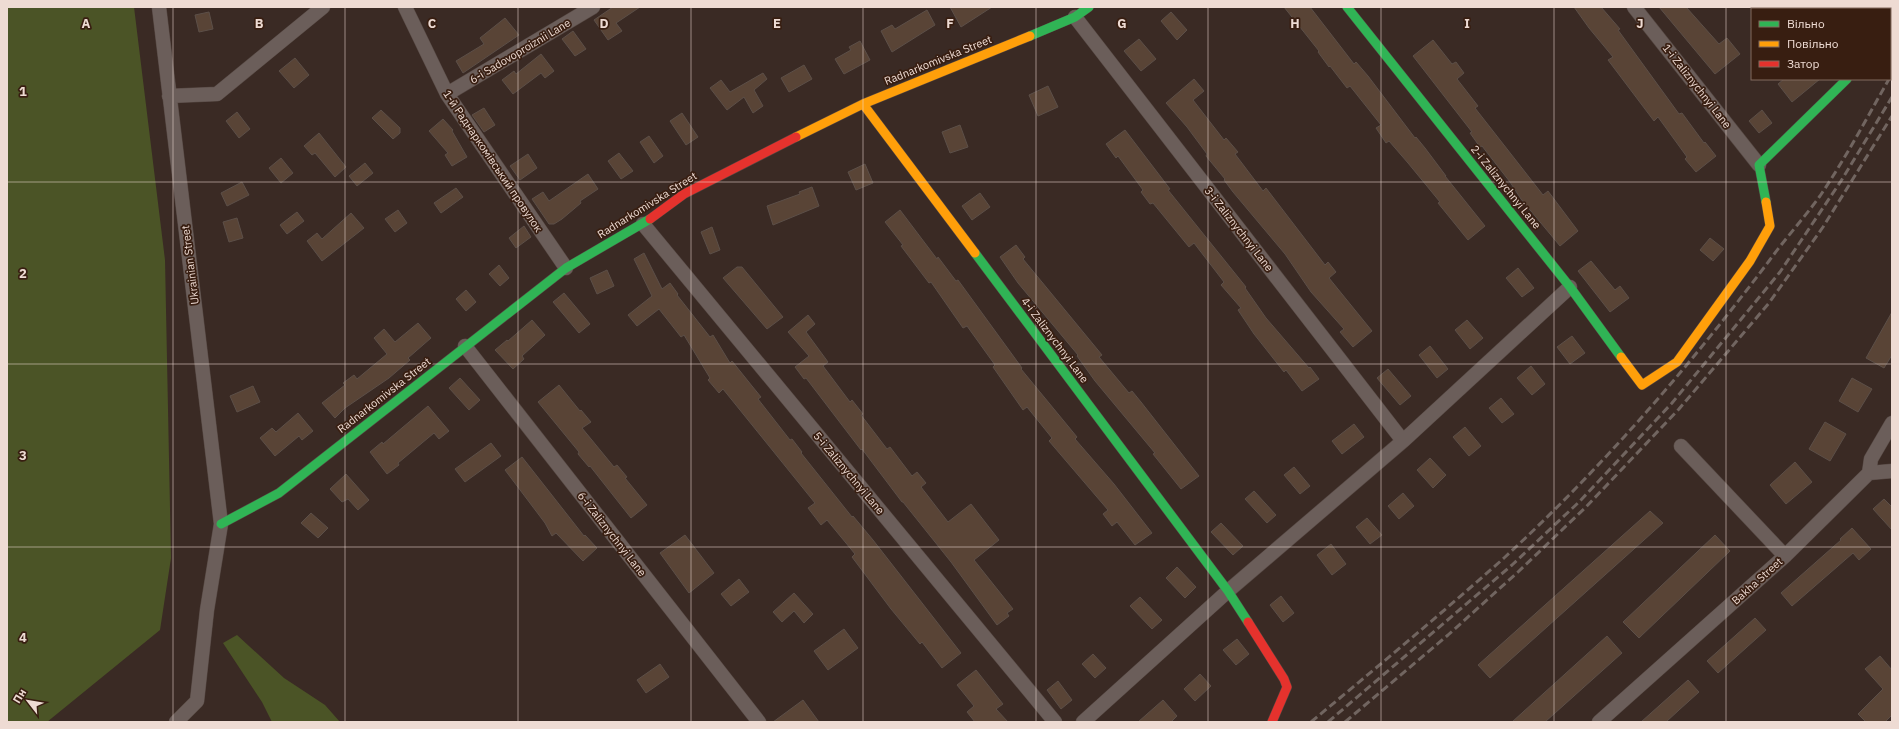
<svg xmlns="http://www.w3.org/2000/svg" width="1899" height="729" font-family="'IBM Plex Sans',sans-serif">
	<rect width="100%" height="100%" fill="#3a2a24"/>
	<path fill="#4b5426" d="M7 7H134L165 260 171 558 160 630 47 722H7Z
		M237 635 284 678 325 705 340 722H272L262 702 223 643Z"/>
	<path fill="#594436" stroke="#5c4f48" d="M613 7H640L616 23 622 31 608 40 594 20Z
		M950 7H992L961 27Z
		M1284 7H1310L1354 64 1356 62 1368 76 1415 138 1416 137 1425 148 1446 176H1445L1485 226 1468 240 1438 203 1440 202 1408 163 1389 141 1386 143 1376 128 1381 125 1350 86 1347 88 1330 66 1329 67 1318 52 1319 51Z
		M1574 7H1601L1620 29 1618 30 1679 114 1682 113 1704 143 1705 142 1716 156 1696 172 1685 159 1687 157 1658 117 1654 121 1608 60 1613 57 1589 28Z
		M1659 7H1686L1719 44 1727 38 1740 54 1715 74Z
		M927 10 935 25 892 52 881 31 892 25 895 29Z
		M209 12 213 29 199 32 195 15Z
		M1171 12 1187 30 1177 40 1161 21Z
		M505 18 519 35 463 73 456 61 484 44 480 38Z
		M573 31 586 49 575 56 562 39Z
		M1139 39 1156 59 1141 71 1124 51Z
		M1433 40 1452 64 1456 62 1464 73 1457 79 1478 106 1475 108 1543 195 1548 191 1578 231 1560 246 1521 199 1510 182 1482 146 1480 147 1470 133 1472 132 1413 56Z
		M860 41 870 60 844 74 835 59 851 50 849 47Z
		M541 54 554 71 545 78 541 73 513 94 502 80 514 71 516 74Z
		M295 58 309 75 294 88 279 71Z
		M804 65 812 79 789 92 781 78Z
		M763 73 767 79 754 90 763 106 753 113 744 97 727 110 710 88 721 80 730 92Z
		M1194 79 1204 91 1193 100 1224 140 1226 138 1238 152 1235 154 1263 191 1266 188 1325 265 1328 262 1336 272 1329 278 1372 331 1353 347 1340 332 1344 329 1311 292 1285 254 1233 192 1224 180 1225 179 1206 156 1207 154 1187 127 1166 103Z
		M1784 79H1820L1792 102 1778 84Z
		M1048 86 1058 107 1038 116 1029 95Z
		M484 108 495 125 484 132 472 115Z
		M381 110 400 128V133L393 139 372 118Z
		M1762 110 1772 123 1759 133 1749 121Z
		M237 112 250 129 239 138 226 121Z
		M682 113 698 137 686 145 670 121Z
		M443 119 453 130 452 131 467 157 452 166 445 155 448 153 429 131Z
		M960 125 968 147 950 153 942 132Z
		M1125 130 1170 189 1168 190 1246 287 1245 288 1266 318 1309 368 1310 367 1319 379 1302 391 1286 370 1284 372 1254 334 1238 310 1241 308 1221 285 1224 282 1194 243 1189 247 1153 203 1150 204 1141 192 1143 190 1118 156 1116 158 1106 144Z
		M319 133 346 167 335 177 315 153 312 155 304 146Z
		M649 136 663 156 654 163 640 142Z
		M619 153 633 171 621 179 608 161Z
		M528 154 537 168 520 180 510 166Z
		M281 158 293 173 281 183 269 168Z
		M365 163 373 173 357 186 349 176Z
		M865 164 873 183 856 190 848 172Z
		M588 174 598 189 580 201 581 203 562 219 554 224H549L532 199 543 192 549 201Z
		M242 182 249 195 227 206 221 193Z
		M812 187 819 206 773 225 767 206 800 194 799 192Z
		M456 188 463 197 441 213 434 203Z
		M980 193 990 207 972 220 962 206Z
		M398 210 407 223 395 232 385 219Z
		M900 210 937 259 938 257 956 281 958 280 1022 368 1021 369 1077 437 1075 439 1114 484 1152 533 1135 545 1117 522 1112 526 1103 514 1108 510 1049 441 1052 438 1027 407 1023 410 993 367 995 365 967 326 963 328 931 282 929 283 901 246 903 245 885 222Z
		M297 212 304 221 287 234 280 225Z
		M351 213 364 228 322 261 307 241 317 233 322 239Z
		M237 218 243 238 229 242 223 222Z
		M524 226 531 237 516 248 509 238Z
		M712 227 720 250 710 254 701 232Z
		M1710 238 1724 249 1713 261 1700 250Z
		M1016 245 1025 257 1023 259 1102 355 1099 357 1129 393 1132 391 1141 402 1199 476 1181 489 1153 454 1155 453 1095 381 1077 356 1078 355 1018 283 1000 257Z
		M644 253 662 289 670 283 678 294 677 295 710 337 713 335 730 363 732 361 752 386 761 397 758 399 790 440 792 439 802 452 801 453 852 517 853 516 873 540 961 653 942 668 922 642 920 644 891 609 852 557 855 554 827 520 821 525 808 508 815 503 723 389 719 393 708 380 710 378 684 335 681 337 659 309 637 326 628 315 652 296 634 259Z
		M1591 261 1615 290 1620 286 1629 298 1610 312 1578 271Z
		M499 265 509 278 500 286 489 274Z
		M737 267H742L783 317 767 329 723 278Z
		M1518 268 1534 288 1522 297 1506 278Z
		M607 270 614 286 597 294 590 278Z
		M466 290 476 302 466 311 456 299Z
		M564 293 590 324 579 333 553 302Z
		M1892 312V355L1884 368 1866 358Z
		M808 315 815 324 806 332 828 362 823 366 850 402 852 400 863 414 861 415 887 449 890 447 912 476 917 472 926 483 921 487 948 522 971 504 999 540 974 560 1013 609 1007 613 1009 616 997 625 951 562 903 502H902L862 449 861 450 806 378 804 379 795 367 809 356 788 332Z
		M532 320 545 335 522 356 524 359 513 369 495 350 507 340 508 341Z
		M1467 320 1483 338 1470 349 1455 330Z
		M418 323 431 338 408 358 410 360 389 378 345 408 335 418 322 403 345 385 343 383 354 375 357 379 387 354 374 338 384 329 395 342Z
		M1572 336 1585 353 1570 364 1557 347Z
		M1430 346 1448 369 1437 378 1419 355Z
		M1531 366 1545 384 1532 395 1517 378Z
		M1388 369 1411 396 1400 405 1377 378Z
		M460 378 480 400 469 410 449 388Z
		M1852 378 1872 389 1858 412 1839 401Z
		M559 385 580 411 581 410 591 422 582 428 614 467 617 465 627 477 625 478 647 505 631 518 590 466 589 467 578 454 579 452 538 402Z
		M253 386 260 402 237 412 230 396Z
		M1501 398 1514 414 1502 423 1489 408Z
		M428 406 449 431 439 439 434 433 398 463 399 465 387 474 370 452 382 442 383 444Z
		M298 413 313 431 302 440 299 436 275 456 260 438 272 428 276 432Z
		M1825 422 1846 434 1830 461 1809 449Z
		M1354 424 1364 437 1342 454 1332 441Z
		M1465 427 1481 446 1469 456 1453 437Z
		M491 443 501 456 465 482 455 469Z
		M522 457 584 536 585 535 597 548 583 561 556 533 552 536 545 523 505 470Z
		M1430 458 1446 475 1433 488 1417 470Z
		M1795 462 1812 482 1786 504 1770 485Z
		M1294 467 1310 486 1300 494 1284 475Z
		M346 474 369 500 358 510 348 499 342 502 330 489Z
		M1254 491 1276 515 1267 523 1245 499Z
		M1403 493 1414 506 1399 519 1388 506Z
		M1884 499 1892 507V530L1873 509Z
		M1650 511 1663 523 1490 678 1478 665Z
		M311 513 328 528 318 538 301 523Z
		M1367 518 1382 535 1370 544 1356 527Z
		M1221 523 1243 546 1233 555 1211 532Z
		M1852 528 1871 549 1859 560 1853 553 1792 606 1781 593 1841 540 1840 539Z
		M685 535 714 573 689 593 660 553Z
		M1715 535 1730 551 1639 638 1623 622Z
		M1331 544 1346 564 1332 575 1317 555Z
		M1177 567 1196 587 1185 598 1166 578Z
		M739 579 749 592 731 606 721 594Z
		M794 593 813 614 804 623 794 611 782 622 773 612Z
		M1281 596 1294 613 1283 622 1270 605Z
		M1140 597 1162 620 1152 629 1130 606Z
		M1755 618 1766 630 1718 673 1707 661Z
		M844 629 858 648 828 670 814 651Z
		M1607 636 1622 653 1545 722H1512Z
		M1237 639 1249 654 1236 665 1223 650Z
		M1093 654 1106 668 1095 678 1082 664Z
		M1880 656 1892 670V715L1885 722H1866L1858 714 1883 689 1865 669Z
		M660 664 669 677 646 693 637 680Z
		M976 670 1003 704 996 709 1008 722H975L967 712 974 706 957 685Z
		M1200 674 1211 686 1195 701 1184 689Z
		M1688 680 1699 692 1679 710 1666 722H1641Z
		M1058 681 1072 700 1061 709 1047 690Z
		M803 700 819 722H773Z
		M1163 700 1177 716 1171 722H1138Z"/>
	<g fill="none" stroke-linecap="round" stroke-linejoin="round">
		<g stroke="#554742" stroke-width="15">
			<path id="street" d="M159 7 221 524 207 610 197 701 176 722
				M405 7 447 94 566 268
				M1634 7 1759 165
				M1075 17 1403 441
				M1890 37 1892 35
				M447 94 593 7
				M169 96 217 94 323 7
				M643 224 1055 722
				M465 346 759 722
				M1681 446 1785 556
				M1869 473 1892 471
				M1083 722 1228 591 1403 441 1570 287
				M1599 722 1785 556 1869 473 1871 459 1892 423"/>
		</g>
		<g stroke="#554742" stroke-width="10">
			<path id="fast" d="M1347 7 1570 287 1621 357
				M1030 36 1075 17 1089 7
				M1766 202 1759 165 1847 79
				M975 253 1228 591 1248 622
				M221 524 279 493 566 268 650 219"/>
		</g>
		<g stroke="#554742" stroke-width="10">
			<path id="slow" d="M863 104 975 253
				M796 137 863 104 1030 36
				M1621 357 1642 385 1677 362 1750 261 1770 226 1766 202"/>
		</g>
		<g stroke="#554742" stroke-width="10">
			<path id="jam" d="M650 219 684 194 796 137
				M1248 622 1284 679 1287 687 1272 722"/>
		</g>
		<use href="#street" stroke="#6b5e5a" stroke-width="14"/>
		<use href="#fast" stroke="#30b455" stroke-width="9"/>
		<use href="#slow" stroke="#ff9f0a" stroke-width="9"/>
		<use href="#jam" stroke="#e5322d" stroke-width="9"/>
		<path stroke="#716560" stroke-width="3" stroke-dasharray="8 4" stroke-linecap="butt" d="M1311 722C1376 668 1441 614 1504 558 1602 468 1689 367 1769 261 1785 239 1804 218 1820 196 1845 159 1867 118 1889 79
			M1328 722 1512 565 1579 502 1672 403 1780 272 1841 181 1892 97
			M1345 722 1448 635 1518 572 1586 507 1679 409 1769 303 1823 227 1892 116"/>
	</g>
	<path fill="none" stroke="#eedbd3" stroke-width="1" stroke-opacity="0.55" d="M173 7V722M345 7V722M518 7V722M691 7V722M863 7V722M1036 7V722M1208 7V722M1381 7V722M1554 7V722M1726 7V722M7 182H1892M7 364H1892M7 547H1892"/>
	<g text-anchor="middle" stroke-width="3.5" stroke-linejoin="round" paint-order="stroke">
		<g font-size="11" fill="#eedbd3" stroke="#381e11">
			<text transform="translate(520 51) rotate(-31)" y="4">6-i Sadovoproiznii Lane</text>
			<text transform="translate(938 60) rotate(-22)" y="4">Radnarkomivska Street</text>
			<text transform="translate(1697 86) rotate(52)" y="4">1-i Zaliznychnyi Lane</text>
			<text transform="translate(493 161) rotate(56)" y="4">1-й Раднаркомівський провулок</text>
			<text transform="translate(1506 187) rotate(51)" y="4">2-i Zaliznychnyi Lane</text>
			<text transform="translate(647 205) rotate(-32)" y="4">Radnarkomivska Street</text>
			<text transform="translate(1239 229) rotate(52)" y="4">3-i Zaliznychnyi Lane</text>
			<text transform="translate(190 265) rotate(-97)" y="4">Ukrainian Street</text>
			<text transform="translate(1055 340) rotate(53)" y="4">4-i Zaliznychnyi Lane</text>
			<text transform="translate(384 395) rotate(-38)" y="4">Radnarkomivska Street</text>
			<text transform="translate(849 473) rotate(50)" y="4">5-i Zaliznychnyi Lane</text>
			<text transform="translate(612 534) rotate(52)" y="4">6-i Zaliznychnyi Lane</text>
			<text transform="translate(1757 581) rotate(-42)" y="4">Bakha Street</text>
		</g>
	</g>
	<g font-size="13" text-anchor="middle" font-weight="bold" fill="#eedbd3" stroke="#381e11" stroke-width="3.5" stroke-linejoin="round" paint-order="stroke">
		<text x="86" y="28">A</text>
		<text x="259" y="28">B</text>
		<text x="432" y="28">C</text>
		<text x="604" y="28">D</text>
		<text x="777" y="28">E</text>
		<text x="950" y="28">F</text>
		<text x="1122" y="28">G</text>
		<text x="1295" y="28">H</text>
		<text x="1467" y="28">I</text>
		<text x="1640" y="28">J</text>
		<text x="23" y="96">1</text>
		<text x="23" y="278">2</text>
		<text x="23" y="460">3</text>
		<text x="23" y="642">4</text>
	</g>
	<rect width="1899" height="729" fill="none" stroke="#eedbd3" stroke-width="16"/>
	<rect x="1751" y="8" width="140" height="72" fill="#381e11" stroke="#816a5f"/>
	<rect x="1759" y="21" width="20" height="6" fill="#30b455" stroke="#816a5f"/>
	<text x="1787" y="28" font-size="12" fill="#eedbd3">Вільно</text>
	<rect x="1759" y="41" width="20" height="6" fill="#ff9f0a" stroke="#816a5f"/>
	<text x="1787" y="48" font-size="12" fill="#eedbd3">Повільно</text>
	<rect x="1759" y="61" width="20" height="6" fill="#e5322d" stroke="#816a5f"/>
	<text x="1787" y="68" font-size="12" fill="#eedbd3">Затор</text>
	<g transform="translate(28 701) rotate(301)" stroke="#381e11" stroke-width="3" paint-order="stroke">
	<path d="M0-3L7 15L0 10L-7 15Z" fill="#eedbd3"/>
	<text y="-6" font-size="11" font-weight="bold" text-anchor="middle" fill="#eedbd3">Пн</text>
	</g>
</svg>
